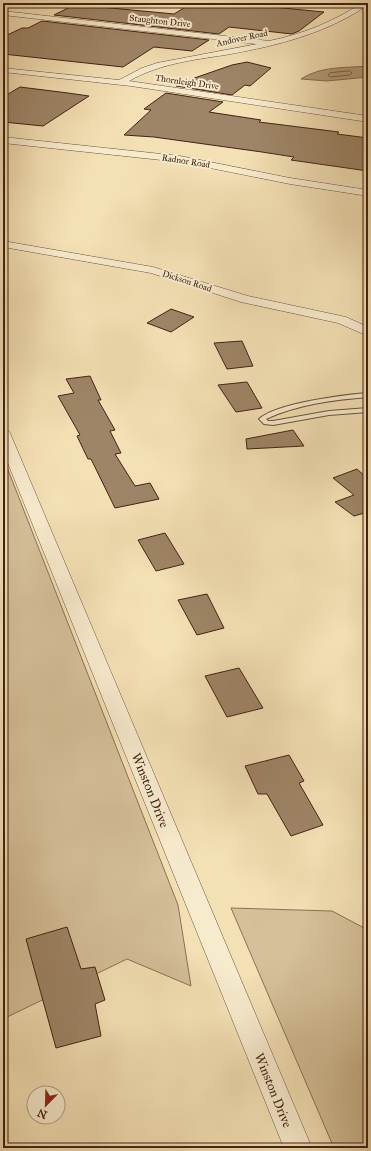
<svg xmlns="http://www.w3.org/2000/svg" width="371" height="1151" font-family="'IM FELL Great Primer',serif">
	<rect width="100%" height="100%" fill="#f3e0b4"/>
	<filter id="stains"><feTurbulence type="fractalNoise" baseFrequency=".005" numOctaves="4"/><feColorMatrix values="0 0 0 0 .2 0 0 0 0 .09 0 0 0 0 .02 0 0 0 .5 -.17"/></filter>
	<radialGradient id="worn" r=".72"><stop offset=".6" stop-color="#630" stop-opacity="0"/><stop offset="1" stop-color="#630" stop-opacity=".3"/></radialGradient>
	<path fill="#d5c099" stroke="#8c7156" d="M3 457 178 905 191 986 127 959 3 1019Z
		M231 908 332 911 368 930V1148H334Z"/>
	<path fill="#b79f7e" stroke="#886d54" d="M368 66V77L327 81 301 79C321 66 345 68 368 66Z"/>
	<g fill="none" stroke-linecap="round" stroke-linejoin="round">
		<path stroke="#7c6049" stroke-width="1" d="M350 71 352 73 350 75 330 77 328 75 330 73Z"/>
	</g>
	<path fill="#9e8567" stroke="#422214" d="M192 3H231L324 12 299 31 292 34 229 27 219 34 54 15 72 6 79 5 174 14Z
		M42 21 209 40 192 51 154 47 123 67 3 54V37L22 28H28Z
		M247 62 271 68 250 86 245 85 232 95 176 86 180 83 232 65Z
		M20 87 68 93 89 96 43 126 3 122V97Z
		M166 93 223 102 209 112 261 120 259 122 339 132 337 134 368 138V171L291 160 294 157 262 152 154 137 124 135 151 110 144 109Z
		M171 309 194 317 171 332 147 323Z
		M242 341 253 366 227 369 214 343Z
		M90 376 101 400H98L115 430 110 431 121 453 115 454 135 486 150 483 159 499 115 508 91 459H88L77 436 80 435 58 396 74 393 66 379Z
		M247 382 262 408 236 412 218 385Z
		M293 430 304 446 247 449 246 439Z
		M357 469 368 479V512L354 516 335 502 354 495 333 478Z
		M165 533 184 564 156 571 138 540Z
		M207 594 224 628 197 635 178 600Z
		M239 668 263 708 227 717 205 676Z
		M289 755 304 781 299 783 323 825 291 836 267 794H258L245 766Z
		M67 927 81 969 95 967 105 1000 95 1004 101 1036 56 1048 26 939Z"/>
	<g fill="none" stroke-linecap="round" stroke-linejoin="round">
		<g stroke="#6e523c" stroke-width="2">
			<path id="lane" d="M368 393V397C334 400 298 404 266 419L268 421H273L329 411 368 408V412L329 415 273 425 264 424 259 419C277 403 343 395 368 393Z"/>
		</g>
		<g stroke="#6e523c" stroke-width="1">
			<path id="street" d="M362 3H368V5C325 34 276 46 225 55 192 60 159 64 129 81L368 116V122L131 86 3 72V68L119 80 142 68 157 63 257 44 3 15V11L269 41C303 34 333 22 362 3Z
				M3 137 180 156 290 178 368 190V196L290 184 180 162 3 143Z
				M3 241 153 267 248 296 346 317 368 327V336L338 323 241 302 151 273 3 247Z
				M3 429 8 430 10 433 312 1148H284L3 451Z"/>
		</g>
		<g stroke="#422214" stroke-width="2">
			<path id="secondary" d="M345 3H368V8L349 6Z"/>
		</g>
		<use href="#lane" fill="#f7ebce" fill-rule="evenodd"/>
		<use href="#street" fill="#f7ebce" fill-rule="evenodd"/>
		<use href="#secondary" fill="#f7ebce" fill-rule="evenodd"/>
	</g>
	<g text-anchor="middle" stroke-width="4" stroke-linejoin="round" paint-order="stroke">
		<g font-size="9" fill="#422214" stroke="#f7ebce">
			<text transform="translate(160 21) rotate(6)" y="3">Staughton Drive</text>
			<text transform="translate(242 38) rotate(-12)" y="3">Andover Road</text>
			<text transform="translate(187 82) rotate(8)" y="3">Thornleigh Drive</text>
			<text transform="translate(186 161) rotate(9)" y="3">Radnor Road</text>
			<text transform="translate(187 281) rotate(18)" y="3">Dickson Road</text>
		</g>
		<g font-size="13" fill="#422214" stroke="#f7ebce">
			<text transform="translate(151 790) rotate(68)" y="5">Winston Drive</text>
			<text transform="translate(274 1090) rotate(68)" y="5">Winston Drive</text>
		</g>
	</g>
	<rect width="371" height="1151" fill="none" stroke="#f3e0b4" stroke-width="16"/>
	<rect x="4" y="4" width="363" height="1143" fill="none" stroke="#422214" stroke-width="2"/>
	<rect x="8" y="8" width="355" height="1135" fill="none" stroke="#422214"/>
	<g transform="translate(46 1105) rotate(203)"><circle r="19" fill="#f7ebce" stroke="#af9b84"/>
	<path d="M0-3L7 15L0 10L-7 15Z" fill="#8f2418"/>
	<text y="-6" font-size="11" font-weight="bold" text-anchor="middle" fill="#422214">N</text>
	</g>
	<rect width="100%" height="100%" filter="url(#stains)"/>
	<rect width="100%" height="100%" fill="url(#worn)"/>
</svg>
